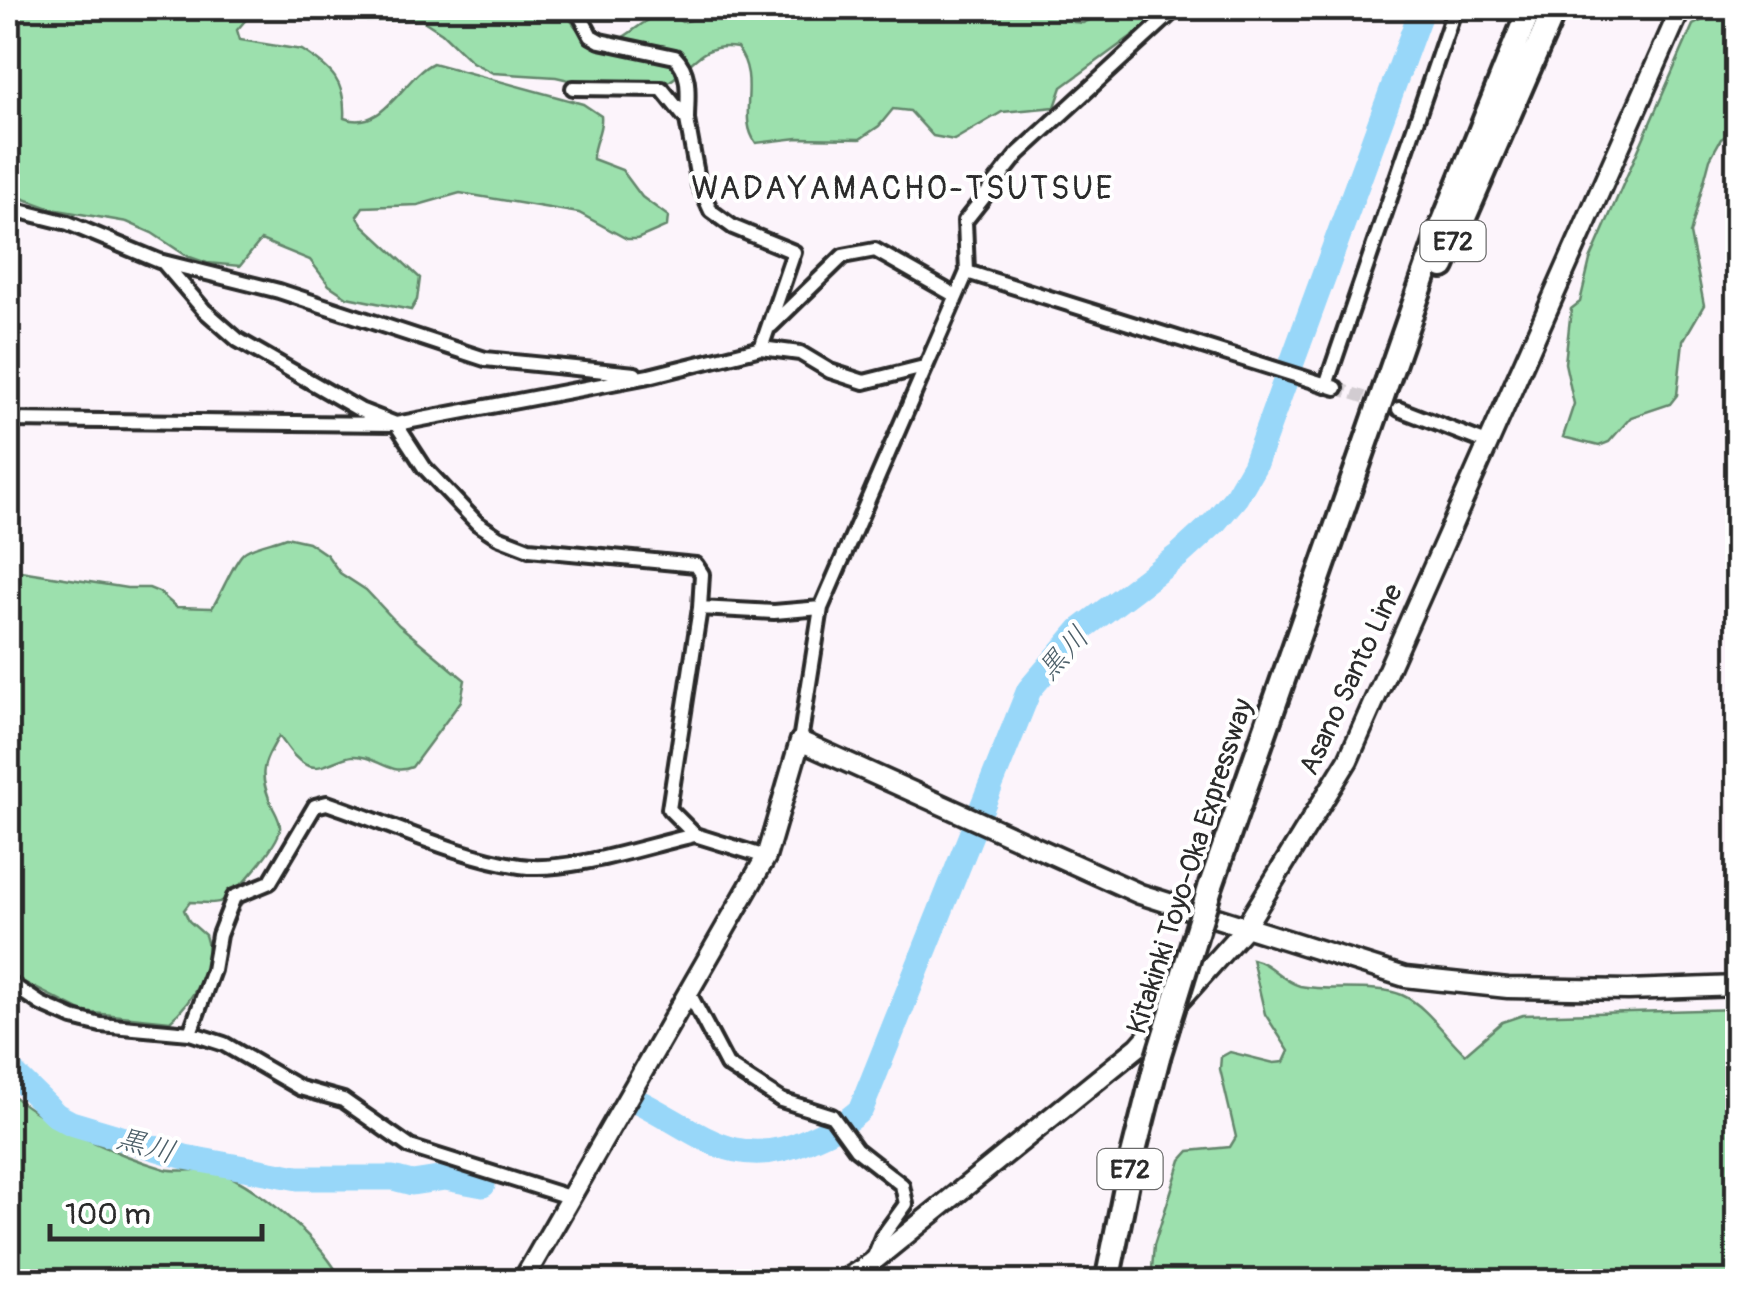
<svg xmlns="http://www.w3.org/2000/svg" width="1745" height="1289" font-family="Pangolin,'Klee One',sans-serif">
	<rect width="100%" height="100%" fill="#fcf4fb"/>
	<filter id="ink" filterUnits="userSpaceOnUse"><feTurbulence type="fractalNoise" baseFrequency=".01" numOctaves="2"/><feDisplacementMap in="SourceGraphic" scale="20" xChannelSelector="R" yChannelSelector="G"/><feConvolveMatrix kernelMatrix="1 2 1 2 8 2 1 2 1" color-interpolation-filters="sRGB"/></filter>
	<g filter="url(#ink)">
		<path fill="#9ce0ad" stroke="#64866c" stroke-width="2.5" d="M8 8H256L237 30 240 40 302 50C332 69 346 82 344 118 384 133 403 77 433 63L583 104 601 116C603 132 592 143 593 159L622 170 642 197 668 216 667 226 637 239H627L579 213 460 193 418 205 363 207 357 216 363 225 420 278 417 300 411 310 347 297 329 285 310 260 261 240 240 266 207 263 187 256 152 233 127 222 52 209 8 193Z
			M314 8H561L586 40C596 41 608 45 618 40 641 29 655 3 682 22L747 8H1060L1073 22 1083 23 1115 8H1170L1062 87 1055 107 1002 112 954 140 933 136 910 111 893 109 879 126 860 139 798 138 756 143C736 116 762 80 737 48 698 41 690 72 665 84L599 87 556 77 493 73 472 62 442 33 422 20 367 21Z
			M1737 13V129L1721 139 1710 159 1690 234 1704 305 1683 341 1677 395 1670 404 1631 417 1609 442 1599 446 1563 437 1574 404 1565 363 1571 309 1580 302 1590 260 1693 25 1713 15Z
			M286 537 308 542 327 555 340 573 366 590 399 625 465 680 461 701 412 767C389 777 375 754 352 756 336 758 322 772 306 765 293 758 287 746 279 736 261 767 258 774 273 808 276 814 281 822 280 829 279 843 235 896 222 901 214 905 199 902 190 902L184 910 189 921 205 935C216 964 192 1002 170 1021L83 1012 8 974V569L127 588H149L159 592 176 607 212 608C221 595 236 556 246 551 258 544 274 542 286 537Z
			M1252 959C1271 963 1281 981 1300 986 1328 992 1377 984 1402 995 1427 1006 1445 1036 1465 1054L1502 1022 1523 1015 1737 1009V1281H1151L1154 1245 1181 1160 1189 1151 1230 1147 1236 1137 1220 1069 1221 1057 1230 1052 1274 1063 1284 1062 1289 1051 1265 1014Z
			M8 1091C37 1121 124 1157 165 1169 185 1174 205 1165 225 1174 265 1192 323 1243 342 1281H8Z"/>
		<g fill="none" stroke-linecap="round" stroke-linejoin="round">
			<path stroke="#98d7f9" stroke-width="25" d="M8 1068 56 1115 71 1123 185 1157 298 1178H393L412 1183 445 1178 483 1185
				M631 1098C696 1128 732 1175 808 1140 828 1131 846 1124 861 1109L1029 690 1080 630 1179 555 1214 523 1236 497 1254 466 1422 8"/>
			<path stroke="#d2ccd1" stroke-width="12" stroke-dasharray="12 6" stroke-linecap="butt" d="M1336 388 1382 403"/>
			<g stroke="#2b2b2b" stroke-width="20">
				<path id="street" d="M576 8 591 36 600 41 675 57C692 74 687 97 687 120
					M573 88 662 89 687 120 699 185 711 211 733 227 794 252 761 348
					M8 208 68 223 159 261 279 291 485 359 635 374
					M163 262 204 310 238 340 360 410 396 424 424 467 477 523 498 537 529 549 696 565 702 574 700 608 669 809 695 835 766 857
					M967 272 1336 388
					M771 326 843 256 875 250 956 296
					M1326 385 1455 8
					M1399 409 1487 443
					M8 420 396 424 649 376 761 348 800 353 830 371 864 382 924 367
					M700 608 774 612 821 608
					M800 741 821 608 967 272 965 221 1018 154 1177 8
					M8 982 41 1004 73 1018 101 1025 190 1033 224 1044 300 1088 343 1100 410 1147 572 1198
					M689 993 727 1065 781 1100 832 1116 856 1149 902 1185 906 1204 882 1237 873 1259
					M190 1033 213 970 219 935 234 897 270 882 315 806 327 803C387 823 459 857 520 866 569 873 645 846 695 835"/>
			</g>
			<g stroke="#2b2b2b" stroke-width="25">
				<path id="secondary" d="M522 1282 766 857 800 741 1140 894 1405 977 1508 988 1628 990 1738 986
					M841 1282 871 1263 1138 1047 1244 929 1348 760 1681 8"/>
			</g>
			<g stroke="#2b2b2b" stroke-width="30">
				<path id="highway" d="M1443 266 1555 8
					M1210 888 1440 231 1530 8
					M1107 1282 1130 1167 1158 1057"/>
			</g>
			<use href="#street" stroke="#fff" stroke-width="12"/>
			<use href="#secondary" stroke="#fff" stroke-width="18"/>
			<use href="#highway" stroke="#fff" stroke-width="22"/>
			<g stroke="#2b2b2b" stroke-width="30" stroke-linecap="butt">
				<path id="highway-bridge" d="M1158 1057 1210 888"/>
			</g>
			<use href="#highway-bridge" stroke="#fff" stroke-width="22"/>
		</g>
	</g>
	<g text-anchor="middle" stroke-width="8" stroke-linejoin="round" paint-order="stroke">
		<g fill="#fff" stroke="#6b6b6b" stroke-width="2.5">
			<rect x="1420.5" y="221" width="65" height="40" rx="8"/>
			<rect x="1097.5" y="1149" width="65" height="40" rx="8"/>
		</g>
		<g font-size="25" font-weight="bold" fill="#2b2b2b">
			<text x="1453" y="250">E72</text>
			<text x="1130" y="1178">E72</text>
		</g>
		<g font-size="28" fill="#2b2b2b" stroke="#fff">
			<text transform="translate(1350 679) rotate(-65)" y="10">Asano Santo Line</text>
			<text transform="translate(1189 866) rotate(-72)" y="10">Kitakinki Toyo-Oka Expressway</text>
		</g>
		<g font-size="30" font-style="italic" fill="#4c5f69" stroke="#fff">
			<text transform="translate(1063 653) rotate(-48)" y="10">黒川</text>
			<text transform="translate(146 1145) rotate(16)" y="10">黒川</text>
		</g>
		<g font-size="32" letter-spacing="2.5" fill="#2b2b2b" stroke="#fff">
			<text x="903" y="199">WADAYAMACHO-TSUTSUE</text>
		</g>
	</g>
	<rect width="1745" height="1289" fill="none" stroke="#fff" stroke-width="40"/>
	<rect x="20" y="20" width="1705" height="1249" fill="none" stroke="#2b2b2b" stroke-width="4" filter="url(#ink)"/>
	<path d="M50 1224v15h212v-15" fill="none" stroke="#2b2b2b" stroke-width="5"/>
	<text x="65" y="1224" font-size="30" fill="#2b2b2b" stroke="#ffffff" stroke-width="8" paint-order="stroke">100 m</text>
</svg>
